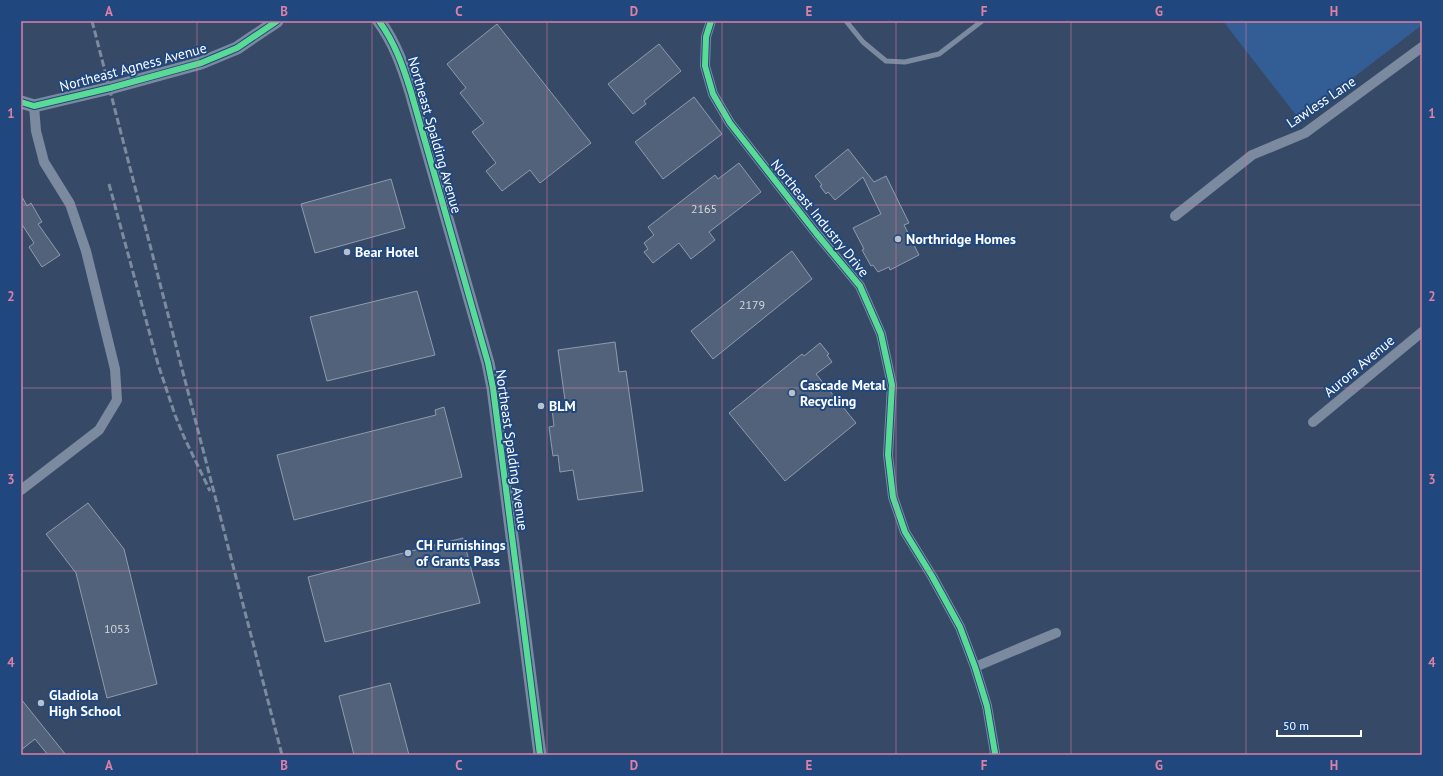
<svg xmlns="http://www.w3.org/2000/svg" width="1443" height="776" font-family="'PT Sans',sans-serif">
	<rect width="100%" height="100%" fill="#364a68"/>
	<path fill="#335d95" d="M1223 21H1422V25L1299 119Z"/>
	<path fill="#52627a" stroke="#8f9bad" d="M497 24 591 143 540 183 530 170 502 191 486 171 496 163 472 132 484 123 460 93 466 88 447 64Z
		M659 44 681 71 644 101 646 104 633 114 608 84Z
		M694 97 722 134 663 179 635 142Z
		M848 149 874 182 886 176 909 223 904 225 919 255 890 270 889 267 878 272 873 265 871 266 862 250 864 249 853 228 881 214 863 177 835 200 828 192 826 194 820 186 822 185 815 176Z
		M739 163 761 192 709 232 715 240 691 259 679 243 653 263 644 252 648 249 644 243 654 235 648 227 715 175 718 179Z
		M391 179 405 228 315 253 301 204Z
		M21 195 27 206 31 203 42 222 38 224 60 255 42 267 29 247 34 243 21 223Z
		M792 251 812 279 713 359 691 331Z
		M417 291 435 355 327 381 310 317Z
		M615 342 619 372 626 371 643 491 578 500 573 470 560 472 558 455 553 456 549 427 554 426 552 409 566 407 558 350Z
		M820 343 829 354 827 355 832 362 816 374 856 423 785 481 729 413 802 354 804 356Z
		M444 407 462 477 294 520 277 455 436 415 435 410Z
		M88 503 124 549 157 684 107 698 76 573 46 534Z
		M463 538 480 603 325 642 308 577Z
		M390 683 409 755H354L339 696Z
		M21 699 45 729 66 755H48L35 739 21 750Z"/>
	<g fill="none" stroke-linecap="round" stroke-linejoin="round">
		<path stroke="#7b8a9f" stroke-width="5" d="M846 21 863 42 886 61 905 62 939 54 982 21"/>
		<path stroke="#7b8a9f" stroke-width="10" d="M711 21 706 37 705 66 713 94 730 123 816 233 860 286 881 334 892 385 888 455 893 497 905 532 932 576 960 627 975 667 987 706 995 753 994 755
			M1175 216 1252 155 1305 133 1422 47
			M1313 422 1422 332
			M21 490 99 430 117 400 115 369 86 251 70 204 44 162 36 131 34 106
			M975 667 1056 633"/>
		<path stroke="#7b8a9f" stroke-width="13" d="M379 21C395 43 403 66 411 92L488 363 493 388 540 755
			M21 102 34 106 110 88 201 63 237 48 277 21"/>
		<path stroke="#7d8b9f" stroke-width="3" stroke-dasharray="7 3" stroke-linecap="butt" d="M92 21 282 755
			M109 184 158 364 175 415 184 437 210 491"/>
		<g stroke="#20477e" stroke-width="8">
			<path id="cycleway" d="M379 21C395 43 403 66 411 92L488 363 493 388 540 755
				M711 21 706 37 705 66 713 94 730 123 816 233 860 286 881 334 892 385 888 455 893 497 905 532 932 576 960 627 975 667 987 706 995 753 994 755
				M21 102 34 106 110 88 201 63 237 48 277 21"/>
		</g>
		<use href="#cycleway" stroke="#5adb95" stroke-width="6"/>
	</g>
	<path fill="none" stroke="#dd80a5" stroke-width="1" stroke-opacity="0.55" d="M197 21V755M372 21V755M547 21V755M722 21V755M896 21V755M1071 21V755M1246 21V755M21 205H1422M21 388H1422M21 571H1422"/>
	<g fill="#b9c0ca" stroke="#20477e" stroke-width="1.5">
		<circle cx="898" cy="239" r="4"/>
		<circle cx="347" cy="252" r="4"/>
		<circle cx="792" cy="393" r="4"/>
		<circle cx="541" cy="406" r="4"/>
		<circle cx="408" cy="553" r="4"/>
		<circle cx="41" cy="703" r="4"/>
	</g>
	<g text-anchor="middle" stroke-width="4" stroke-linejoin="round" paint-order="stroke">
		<g font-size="12" fill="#d4d8de">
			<text x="704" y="213">2165</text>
			<text x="752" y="309">2179</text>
			<text x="117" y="633">1053</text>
		</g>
		<g font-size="14" fill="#fff" stroke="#20477e">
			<text transform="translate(133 67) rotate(-15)" y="5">Northeast Agness Avenue</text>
			<text transform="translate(1321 102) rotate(-34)" y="5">Lawless Lane</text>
			<text transform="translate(435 135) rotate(74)" y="5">Northeast Spalding Avenue</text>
			<text transform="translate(820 218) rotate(51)" y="5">Northeast Industry Drive</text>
			<text transform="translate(1359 366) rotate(-40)" y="5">Aurora Avenue</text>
			<text transform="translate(512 450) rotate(82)" y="5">Northeast Spalding Avenue</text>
		</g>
		<g font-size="14" font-weight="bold" fill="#fff" stroke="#20477e" text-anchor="start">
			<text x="906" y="244">Northridge Homes</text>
			<text x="355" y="257">Bear Hotel</text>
			<text x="800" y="390">Cascade Metal<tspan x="800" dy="16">Recycling</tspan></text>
			<text x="549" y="411">BLM</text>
			<text x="416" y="550">CH Furnishings<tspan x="416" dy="16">of Grants Pass</tspan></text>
			<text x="49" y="700">Gladiola<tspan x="49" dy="16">High School</tspan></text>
		</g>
	</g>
	<rect width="1443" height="776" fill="none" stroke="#20477e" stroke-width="44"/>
	<path d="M1277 730v6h84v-6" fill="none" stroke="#ffffff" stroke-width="2"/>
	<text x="1283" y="730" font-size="12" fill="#ffffff" stroke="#20477e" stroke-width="3" paint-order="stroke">50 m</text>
	<rect x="22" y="22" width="1399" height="732" fill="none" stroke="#dd80a5" stroke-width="1.5"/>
	<g font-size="13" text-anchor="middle" font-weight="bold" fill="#dd80a5">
		<text x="109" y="16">A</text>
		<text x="284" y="16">B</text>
		<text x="459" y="16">C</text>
		<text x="634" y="16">D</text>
		<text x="809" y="16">E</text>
		<text x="984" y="16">F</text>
		<text x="1159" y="16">G</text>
		<text x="1334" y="16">H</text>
		<text x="11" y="118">1</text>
		<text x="1432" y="118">1</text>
		<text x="11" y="301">2</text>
		<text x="1432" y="301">2</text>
		<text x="11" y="484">3</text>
		<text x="1432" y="484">3</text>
		<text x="11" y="667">4</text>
		<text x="1432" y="667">4</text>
		<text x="109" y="770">A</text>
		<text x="284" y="770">B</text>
		<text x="459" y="770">C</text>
		<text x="634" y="770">D</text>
		<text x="809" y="770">E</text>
		<text x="984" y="770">F</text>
		<text x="1159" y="770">G</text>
		<text x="1334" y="770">H</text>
	</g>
</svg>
